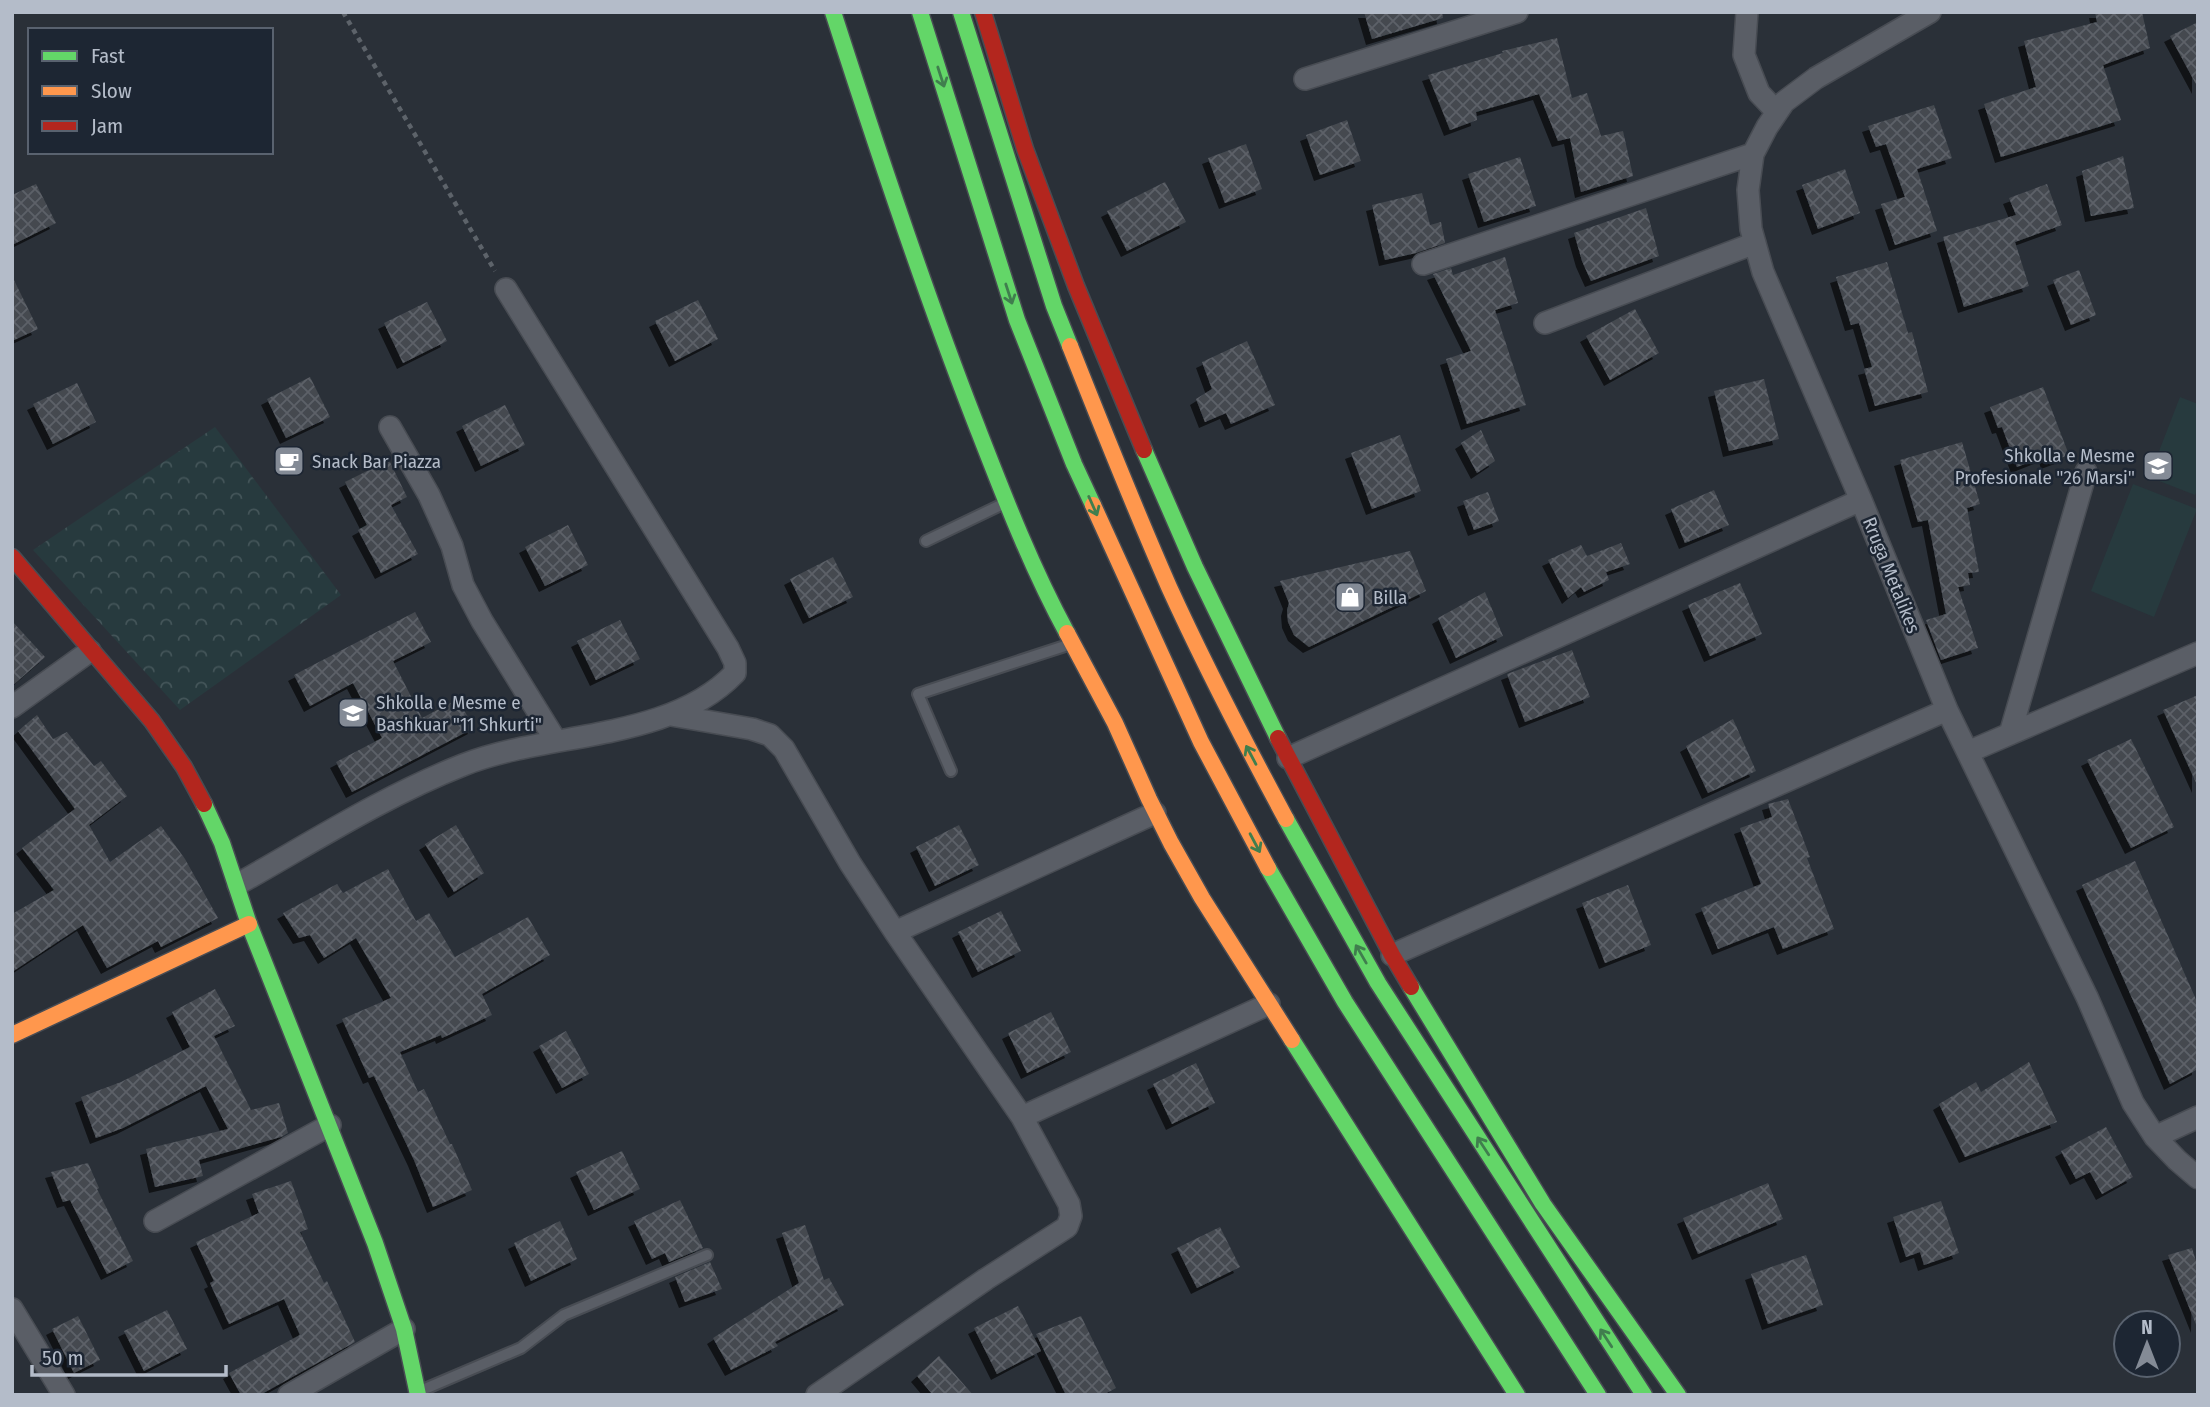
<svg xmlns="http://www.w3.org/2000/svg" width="2210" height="1407" font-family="'Fira Sans Condensed',sans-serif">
	<defs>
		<pattern id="forest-crowns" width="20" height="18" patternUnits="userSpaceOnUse" patternTransform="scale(1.75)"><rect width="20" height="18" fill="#273a3e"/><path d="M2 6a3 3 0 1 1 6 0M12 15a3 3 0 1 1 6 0" fill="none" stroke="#445559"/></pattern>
		<pattern id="building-cross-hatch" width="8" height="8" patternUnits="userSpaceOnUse" patternTransform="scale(1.75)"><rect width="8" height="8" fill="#444950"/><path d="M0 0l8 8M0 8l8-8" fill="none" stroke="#5d6168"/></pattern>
		<filter id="shadow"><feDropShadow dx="-6" dy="6" stdDeviation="0" flood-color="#0009"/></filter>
	</defs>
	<rect width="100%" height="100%" fill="#2a3038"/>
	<path fill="#273a3e" d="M2180 397 2198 404V488L2195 495 2149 477Z
		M2133 484 2197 509 2154 617 2091 591Z"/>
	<path fill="url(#forest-crowns)" d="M215 427 341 595 180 710 33 550Z"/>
	<path fill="url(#building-cross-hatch)" filter="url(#shadow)" d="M1364 12H1442L1443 18 1372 39Z
		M2095 12H2142L2150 48 2103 65 2121 120 2001 157 1984 104 2036 87 2024 41 2097 22Z
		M2198 22V88L2170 36Z
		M1557 38 1572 98 1587 93 1601 136 1623 131 1633 176 1581 192 1570 138 1558 141 1539 94 1476 112 1477 120 1450 130 1428 75 1503 53 1502 51Z
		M1934 105 1952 158 1917 169 1937 231 1895 245 1881 204 1905 197 1886 144 1876 147 1868 126Z
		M1347 120 1361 161 1320 175 1306 135Z
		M1246 144 1262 189 1225 203 1208 158Z
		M2123 156 2134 208 2091 216 2082 171Z
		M1520 157 1536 206 1484 222 1468 174Z
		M1845 169 1860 213 1818 229 1802 185Z
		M1165 182 1186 222 1127 251 1107 211Z
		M36 184 56 223 12 245V195Z
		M2047 184 2062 225 2015 242 2029 286 1964 307 1943 237 2016 215 2009 198Z
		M1422 193 1430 225 1441 222 1445 243 1416 253 1385 260 1372 205Z
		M1646 208 1659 256 1591 281 1582 261 1574 233Z
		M1505 257 1518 303 1495 310 1526 405 1467 424 1446 359 1471 351 1433 274 1451 268 1453 275Z
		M1887 262 1908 333 1912 332 1928 392 1875 406 1864 369 1872 367 1859 323 1851 325 1836 277Z
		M2079 270 2096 315 2071 325 2053 280Z
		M12 276 38 329 12 341Z
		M698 300 718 339 675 361 655 321Z
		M427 302 447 341 403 363 384 323Z
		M1635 309 1659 353 1610 380 1586 336Z
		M1247 341 1275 405 1231 424 1226 413 1205 422 1196 399 1212 389 1202 362Z
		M310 377 330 417 286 438 267 399Z
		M1764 379 1779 439 1729 451 1714 391Z
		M77 383 96 422 53 444 33 404Z
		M2043 387 2069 455 2047 463 2045 456 2017 467 2002 427 1998 428 1990 407Z
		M505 405 525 445 481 466 462 426Z
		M1481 430 1495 461 1477 473 1461 443Z
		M1400 435 1421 491 1372 509 1351 453Z
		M1962 442 1980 504 1967 508 1979 572 1968 573 1970 585 1958 587 1978 648 1941 660 1926 620 1946 614 1928 520 1918 522 1900 460Z
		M389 460 407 497 391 505 418 554 381 573 358 530 367 525 345 482Z
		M1714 490 1729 525 1685 543 1671 509Z
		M1488 492 1499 521 1474 530 1463 501Z
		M568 525 588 565 545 586 525 547Z
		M1621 543 1630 564 1606 572 1609 580 1584 592 1581 587 1568 598 1548 560 1581 545 1587 556Z
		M1410 551 1426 591 1309 647 1294 635 1288 622 1287 610 1289 603 1280 581Z
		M833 557 853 597 809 618 790 579Z
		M1740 583 1762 634 1710 656 1688 605Z
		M1485 592 1503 636 1456 658 1438 618Z
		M415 612 431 642 393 661 422 718 458 699 474 728 352 792 336 762 382 738 353 683 310 706 294 675Z
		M620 620 640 659 596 680 577 641Z
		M12 621 45 657 12 686Z
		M1572 650 1590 697 1525 722 1507 674Z
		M2198 695V787L2163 710Z
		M37 715 53 739 67 732 94 766 101 761 127 796 89 825 110 862 161 826 185 859 218 918 161 947 158 941 107 968 83 925 12 972V914L54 890 22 848 75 809 18 731Z
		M1733 719 1756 771 1708 793 1686 746Z
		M2131 739 2174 827 2131 848 2087 760Z
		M1788 799 1810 857 1807 858 1834 929 1783 949 1774 927 1718 949 1701 908 1761 884 1740 828 1772 817 1768 804Z
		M456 825 484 873 454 892 425 844Z
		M959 825 979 865 935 886 916 847Z
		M2135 861 2198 1004V1069L2170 1084 2082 885Z
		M388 869 416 921 429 913 455 957 528 917 550 955 482 994 492 1015 442 1038 441 1035 400 1052 418 1092 424 1089 450 1144H452L472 1190 433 1207 414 1160 374 1076 369 1078 342 1019 391 998 356 938 324 958 310 935 299 938 283 913 337 884 343 893Z
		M1628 885 1651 945 1605 963 1582 903Z
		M1001 911 1021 951 978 972 958 932Z
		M215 989 235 1026 214 1036 251 1110 279 1103 288 1133 281 1137 199 1160 203 1176 155 1187 146 1149 228 1129 206 1086 123 1128 96 1138 81 1097 121 1082 190 1047 172 1012Z
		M1051 1012 1071 1052 1027 1073 1008 1033Z
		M566 1031 589 1074 562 1088 539 1046Z
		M2029 1062 2057 1122 1965 1157 1939 1104 1976 1082 1981 1092Z
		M1196 1063 1215 1103 1172 1124 1153 1084Z
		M2106 1127 2133 1177 2102 1194 2090 1172 2076 1179 2061 1151Z
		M622 1151 640 1189 594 1210 576 1172Z
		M88 1163 99 1188 97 1189 133 1261 107 1274 70 1200 63 1202 51 1172Z
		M291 1181 308 1229 300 1232 324 1283 327 1281 355 1342 260 1395H241L229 1373 300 1335 284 1299 229 1324 210 1283 214 1281 196 1242 259 1213 252 1194Z
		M1768 1183 1783 1219 1698 1254 1683 1218Z
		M680 1200 703 1248 669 1262 665 1253 652 1259 634 1221Z
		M1941 1201 1959 1253 1924 1265 1920 1252 1906 1257 1893 1217Z
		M560 1221 577 1259 531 1281 514 1243Z
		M805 1225 824 1280 829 1278 844 1305 775 1342 778 1346 731 1370 713 1338 799 1283 782 1233Z
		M1220 1227 1240 1267 1197 1288 1177 1248Z
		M2192 1248 2198 1268 2197 1327 2168 1255Z
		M1806 1255 1823 1305 1768 1324 1751 1274Z
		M710 1262 722 1289 685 1302 675 1277Z
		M1018 1306 1041 1351 997 1374 974 1328Z
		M167 1310 187 1349 144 1371 124 1331Z
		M78 1316 100 1360 74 1373 52 1329Z
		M1081 1316 1116 1388 1103 1395H1066L1036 1334Z
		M939 1356 973 1395H933L917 1376Z"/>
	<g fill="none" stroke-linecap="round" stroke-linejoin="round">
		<g stroke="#484c53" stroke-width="14">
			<path id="lane" d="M926 541 1005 503
				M951 771 918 694 1071 644
				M420 1391 521 1348 564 1315 707 1255"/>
		</g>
		<g stroke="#484c53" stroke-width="24">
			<path id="street" d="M1747 12 1744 55 1759 93 1777 112
				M1930 12 1816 78 1784 102 1767 127 1753 154 1748 190 1751 229 1763 272 1861 500 1947 710 2087 997 2133 1103 2155 1137 2177 1160 2198 1178
				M1305 79 1517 12
				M1423 264 1753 154
				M1545 323 1755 243
				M390 427 429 495 452 546 463 585 482 621 556 741
				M12 707 90 651
				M671 715 752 729 770 735 784 749 850 863 895 932 1022 1117 1069 1204 1071 1216 1067 1227 986 1279 817 1395
				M2010 734 2086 472
				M1968 752 2198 653
				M1288 758 1861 500
				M238 884C311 843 384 796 463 765 548 731 669 742 735 673V663L728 648 506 289
				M895 932 1155 813
				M1392 955 1947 710
				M1022 1117 1269 1004
				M2155 1137 2198 1117
				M155 1221 330 1125
				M12 1309 64 1395
				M289 1395 404 1329"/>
		</g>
		<g stroke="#484c53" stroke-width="19">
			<path id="fast" d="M833 12C877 149 922 285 974 419 1002 491 1030 565 1067 633
				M920 12 1017 320 1074 464 1093 505
				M961 12 1054 306 1070 346
				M1144 450 1195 567 1278 738
				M204 804 222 843 249 924 375 1243 404 1329 418 1395
				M1286 819 1378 983 1644 1395
				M1268 868 1345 1002 1598 1395
				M1411 987 1543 1204 1678 1395
				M1292 1040 1517 1395"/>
		</g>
		<g stroke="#484c53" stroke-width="19">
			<path id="slow" d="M1070 346C1102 427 1134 507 1169 587 1205 666 1245 743 1286 819
				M1093 505 1201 742 1268 868
				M1067 633 1115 723 1149 799 1171 843 1202 898 1292 1040
				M12 1035 249 924"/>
		</g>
		<g stroke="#484c53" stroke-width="19">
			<path id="jam" d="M983 12 1025 149 1076 286 1144 450
				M12 557 152 721 184 767 204 804
				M1278 738 1392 955 1411 987"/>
		</g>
		<path stroke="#5d636a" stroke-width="4.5" stroke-dasharray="5 5" stroke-linecap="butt" d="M343 12 495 271"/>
		<use href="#lane" stroke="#5a5e66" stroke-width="10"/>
		<use href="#street" stroke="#5a5e66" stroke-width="21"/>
		<use href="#fast" stroke="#63d668" stroke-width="16"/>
		<use href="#slow" stroke="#ff974d" stroke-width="16"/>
		<use href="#jam" stroke="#b3261e" stroke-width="16"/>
	</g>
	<defs><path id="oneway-shaft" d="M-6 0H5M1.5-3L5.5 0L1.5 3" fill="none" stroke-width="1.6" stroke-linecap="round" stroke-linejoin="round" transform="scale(1.75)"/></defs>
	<g stroke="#407e4e">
		<use href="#oneway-shaft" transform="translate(941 77) rotate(72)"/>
		<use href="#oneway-shaft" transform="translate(1009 294) rotate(72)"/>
		<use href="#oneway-shaft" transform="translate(1093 506) rotate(66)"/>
		<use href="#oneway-shaft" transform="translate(1251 755) rotate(-118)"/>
		<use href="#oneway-shaft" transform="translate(1255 843) rotate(62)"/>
		<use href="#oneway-shaft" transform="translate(1361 954) rotate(-120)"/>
		<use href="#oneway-shaft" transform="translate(1483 1146) rotate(-123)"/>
		<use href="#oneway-shaft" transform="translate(1606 1338) rotate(-123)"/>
	</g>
	<defs>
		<g id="cafe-square" transform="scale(1.575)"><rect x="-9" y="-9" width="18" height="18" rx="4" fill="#848b96" stroke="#1d2633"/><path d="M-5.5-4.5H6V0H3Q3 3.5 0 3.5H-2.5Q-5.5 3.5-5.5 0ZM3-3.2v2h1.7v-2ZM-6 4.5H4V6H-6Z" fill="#fff"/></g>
		<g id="school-square" transform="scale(1.575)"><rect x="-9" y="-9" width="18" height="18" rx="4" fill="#848b96" stroke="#1d2633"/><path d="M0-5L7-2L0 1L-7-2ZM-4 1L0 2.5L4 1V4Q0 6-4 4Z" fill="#fff"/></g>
		<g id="shop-square" transform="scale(1.575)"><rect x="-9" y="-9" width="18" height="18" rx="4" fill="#848b96" stroke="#1d2633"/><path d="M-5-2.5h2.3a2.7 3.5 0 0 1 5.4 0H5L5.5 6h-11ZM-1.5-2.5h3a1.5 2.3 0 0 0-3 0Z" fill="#fff"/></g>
	</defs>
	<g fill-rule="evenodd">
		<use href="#cafe-square" x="289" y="461"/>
		<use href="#school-square" x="2158" y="466"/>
		<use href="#shop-square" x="1350" y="597"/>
		<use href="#school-square" x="353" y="713"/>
	</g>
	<g text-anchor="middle" stroke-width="5" stroke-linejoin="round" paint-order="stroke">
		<g font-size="19" fill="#b4bcc9" stroke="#1d2633" text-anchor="start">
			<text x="2135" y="462" text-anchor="end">Shkolla e Mesme<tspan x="2135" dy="22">Profesionale "26 Marsi"</tspan></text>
			<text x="312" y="468">Snack Bar Piazza</text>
			<text x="1373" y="604">Billa</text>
			<text x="376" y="709">Shkolla e Mesme e<tspan x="376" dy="22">Bashkuar "11 Shkurti"</tspan></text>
		</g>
		<g font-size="19" fill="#b4bcc9" stroke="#1d2633">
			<text transform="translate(1892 575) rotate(68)" y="7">Rruga Metalikes</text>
		</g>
	</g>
	<rect width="2210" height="1407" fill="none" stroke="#b4bcc9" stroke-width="28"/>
	<rect x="28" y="28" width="245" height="126" fill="#1d2633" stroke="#59626f" stroke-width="2"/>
	<rect x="42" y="51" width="35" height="10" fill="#63d668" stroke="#59626f" stroke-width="2"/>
	<text x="91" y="63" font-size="21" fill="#b4bcc9">Fast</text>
	<rect x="42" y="86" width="35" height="10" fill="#ff974d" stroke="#59626f" stroke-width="2"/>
	<text x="91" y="98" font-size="21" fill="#b4bcc9">Slow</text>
	<rect x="42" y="121" width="35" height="10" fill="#b3261e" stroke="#59626f" stroke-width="2"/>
	<text x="91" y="133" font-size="21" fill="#b4bcc9">Jam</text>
	<g transform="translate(2147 1344)"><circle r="33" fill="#1d2633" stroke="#59626f" stroke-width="2"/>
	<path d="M0-5L12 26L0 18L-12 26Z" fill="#848b96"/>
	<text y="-10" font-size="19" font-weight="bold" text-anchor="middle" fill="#b4bcc9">N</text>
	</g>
	<path d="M32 1365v10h194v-10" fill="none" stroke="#b4bcc9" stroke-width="3.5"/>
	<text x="42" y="1365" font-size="21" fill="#b4bcc9" stroke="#1d2633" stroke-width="5" paint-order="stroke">50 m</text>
</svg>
